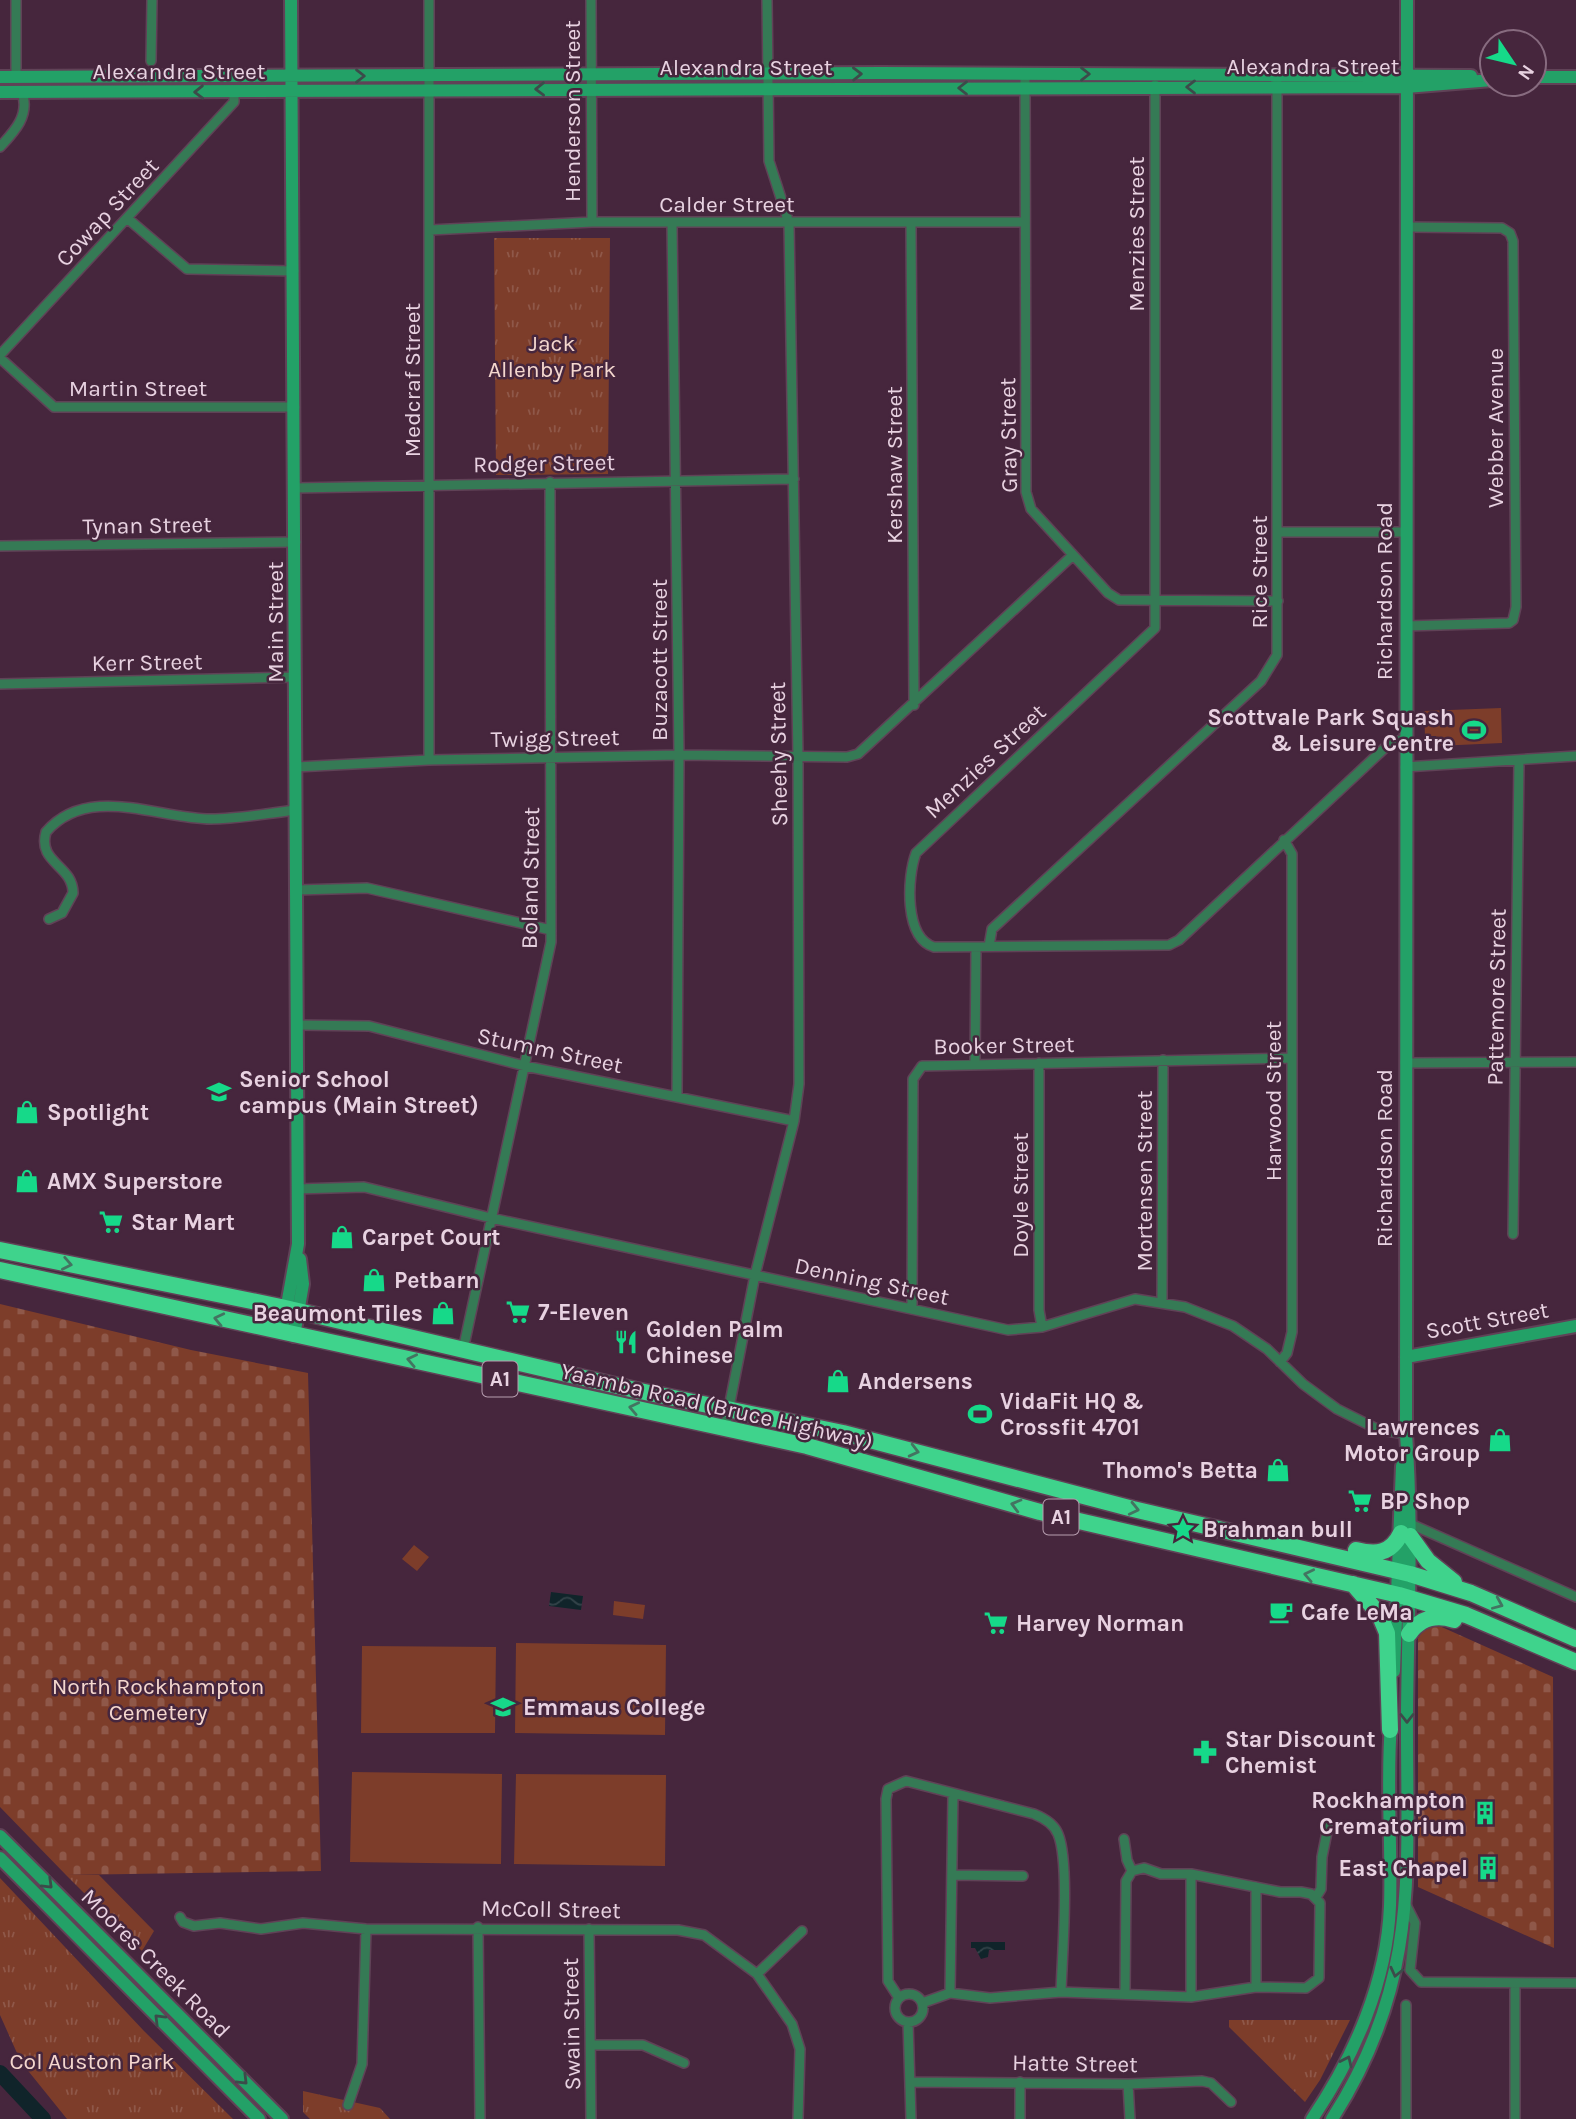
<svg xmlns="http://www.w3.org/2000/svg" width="1576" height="2119" font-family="Karla,sans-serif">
	<defs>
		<pattern id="cemetery-stones" width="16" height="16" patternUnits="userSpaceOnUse" patternTransform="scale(1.75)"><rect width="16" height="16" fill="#7d3d2a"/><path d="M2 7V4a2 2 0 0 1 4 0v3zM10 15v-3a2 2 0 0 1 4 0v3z" fill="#8f5849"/></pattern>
		<pattern id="park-tufts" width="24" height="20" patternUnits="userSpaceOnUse" patternTransform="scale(1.75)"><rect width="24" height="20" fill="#7d3d2a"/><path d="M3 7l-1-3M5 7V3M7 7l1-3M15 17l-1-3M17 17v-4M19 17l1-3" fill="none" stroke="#8f5849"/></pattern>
		<pattern id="water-waves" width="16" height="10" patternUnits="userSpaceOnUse" patternTransform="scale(1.75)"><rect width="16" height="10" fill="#10242a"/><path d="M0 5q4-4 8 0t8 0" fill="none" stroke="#334349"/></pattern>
	</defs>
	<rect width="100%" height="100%" fill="#46263d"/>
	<path fill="url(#cemetery-stones)" d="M0 1304 191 1350 308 1373 321 1871 66 1875 0 1807Z
		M1435 1624 1553 1677 1554 1948 1418 1887V1638L1425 1628Z"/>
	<path fill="url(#park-tufts)" d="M494 238H610L608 474 496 475Z
		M66 1875H99L154 1931 142 1951Z
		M0 1878 144 2031 233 2119H67L21 2062 0 2015Z
		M1229 2020H1350L1320 2080 1305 2102 1229 2027Z
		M303 2091 380 2108 390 2119H310L303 2112Z"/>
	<path fill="#7d3d2a" d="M1501 708 1502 743 1437 746 1436 736H1425L1424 711Z
		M414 1545 429 1557 417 1571 402 1559Z
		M614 1601 645 1605 643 1619 613 1615Z
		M516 1643 666 1645 665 1735 515 1733Z
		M362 1646 496 1647 495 1733H361Z
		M352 1772 502 1774 501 1864 350 1862Z
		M516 1774 666 1775 665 1866 514 1864Z"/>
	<path fill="url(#water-waves)" d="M551 1592 583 1596 581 1610 549 1606Z
		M971 1942H1005V1950H989L988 1957 981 1959 975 1948H971Z"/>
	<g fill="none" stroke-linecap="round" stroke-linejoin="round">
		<path stroke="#10242a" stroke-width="16" d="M0 2073 43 2119"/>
		<g stroke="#604257" stroke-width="12">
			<path id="street" d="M591 0 592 222
				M151 61 152 0
				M1025 75 1026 492 1031 509 1108 593 1119 600 1278 601
				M16 77V0
				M1155 85V628L916 853C907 877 904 938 934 947L1169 945 1179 940 1388 745 1406 738
				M0 147C15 131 30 115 22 92
				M127 218 187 269 294 271
				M672 224 679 755 677 1096
				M911 225 914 705
				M1406 227 1502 228 1510 233 1513 241 1516 607 1513 620 1509 623 1406 626
				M430 230 592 222H1025
				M0 355 234 102V91
				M0 358 54 407H295
				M295 488 794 479
				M1278 532H1405
				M0 546 296 542
				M0 684 296 677
				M429 760V0
				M296 767 429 760 679 755 847 757 858 754 1073 555
				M1405 767 1576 756
				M297 890 367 888 551 930
				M49 919 62 913 73 893C73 865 37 863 46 832 88 783 159 819 211 819 239 819 268 813 296 810
				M989 946 992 929 1261 681 1277 655V82
				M297 1025 369 1026 525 1066 794 1121
				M1039 1063V1310L1042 1327
				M1405 1063 1576 1062
				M975 1064 976 947
				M297 1189 364 1187 491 1218 1008 1330 1042 1327 1135 1299 1185 1307 1233 1326 1267 1349 1303 1384 1337 1409 1379 1430 1406 1434
				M1513 1234 1519 760
				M1162 1302 1163 1060
				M912 1309 913 1079 922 1066 1292 1058
				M463 1350 551 942 550 482
				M1280 1362 1287 1353 1292 1332V854L1284 840
				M725 1428 755 1275 794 1121 799 1084 798 757 789 223 769 161 767 0
				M1406 1522 1576 1597
				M1124 1839 1127 1860 1132 1871
				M1191 1874V1997
				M953 1875 1023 1876
				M1256 1887V1987
				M1316 1897 1321 1889 1322 1857 1328 1827
				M1406 1905 1415 1923 1410 1970 1421 1982 1576 1983
				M180 1917 183 1922 194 1926 220 1923 261 1929 303 1923 366 1929 678 1930 704 1935 757 1974 792 2024 800 2049 798 2119
				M478 1927 480 2119
				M589 1929 591 2119
				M757 1974 802 1931
				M950 1993 953 1794
				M895 2008a14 14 0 1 1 28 0a14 14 0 1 1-28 0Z
				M899 1998 888 1981 886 1799 888 1789 906 1781 1034 1814C1044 1818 1054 1824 1058 1834 1070 1862 1062 1957 1061 1992
				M922 2003 950 1993 990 1998 1061 1992 1191 1997 1256 1987 1306 1988 1319 1978 1320 1903 1311 1894 1301 1892H1280L1191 1874H1161L1144 1868 1132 1871 1126 1881 1125 1993
				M1406 2005V2119
				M908 2022 911 2119
				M592 2045H643L684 2063
				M910 2082 1128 2084 1202 2081 1211 2083 1231 2102
				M1020 2082V2119
				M1128 2084 1130 2119
				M348 2105 362 2064 366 1929
				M1515 2119V1983"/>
		</g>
		<g stroke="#604257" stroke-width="16">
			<path id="secondary" d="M0 77 882 73 1471 76
				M1534 77H1576
				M0 92 1406 87 1492 80
				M282 1333 298 1244 291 0
				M294 1336 303 1284 300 1259
				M1406 1357 1576 1326
				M1394 1671 1402 1466
				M0 1836 282 2119
				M0 1858 259 2119
				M1312 2119C1354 2057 1387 1982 1390 1906 1392 1846 1386 1784 1391 1724
				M1332 2119C1422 1979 1406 1867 1407 1710 1408 1617 1413 1526 1406 1434L1407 0"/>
		</g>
		<g stroke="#604257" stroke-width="19">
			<path id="highway" d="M0 1250 281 1307 635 1390 843 1433 1133 1509 1410 1574 1471 1593 1576 1639
				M0 1270 807 1446 1040 1512 1399 1595 1466 1615 1576 1662
				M1410 1536 1428 1561 1454 1582
				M1356 1550C1376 1555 1391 1554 1401 1533
				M1353 1584 1379 1614 1387 1633 1390 1730
				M1409 1634C1420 1618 1436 1614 1454 1620"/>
		</g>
		<use href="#street" stroke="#357a55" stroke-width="9"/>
		<use href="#secondary" stroke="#23a167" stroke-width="12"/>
		<use href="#highway" stroke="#3fd38c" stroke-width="16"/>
	</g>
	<defs><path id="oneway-chevron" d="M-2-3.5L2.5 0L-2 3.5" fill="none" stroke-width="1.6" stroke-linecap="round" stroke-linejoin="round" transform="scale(1.75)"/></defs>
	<g stroke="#3c4b4a">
		<use href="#oneway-chevron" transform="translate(857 74) rotate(-1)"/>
		<use href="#oneway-chevron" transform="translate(1085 74)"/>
		<use href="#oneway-chevron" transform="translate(360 76)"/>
		<use href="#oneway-chevron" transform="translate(1191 87) rotate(180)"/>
		<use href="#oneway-chevron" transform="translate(963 88) rotate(180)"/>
		<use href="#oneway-chevron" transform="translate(540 89) rotate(179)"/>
		<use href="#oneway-chevron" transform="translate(199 92) rotate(179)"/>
		<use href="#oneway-chevron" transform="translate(1407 1718) rotate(90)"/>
		<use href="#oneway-chevron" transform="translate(48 1884) rotate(44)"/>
		<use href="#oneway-chevron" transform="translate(1396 1972) rotate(103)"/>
		<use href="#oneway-chevron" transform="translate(159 2019) rotate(-135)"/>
		<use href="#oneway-chevron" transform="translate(1347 2061) rotate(-65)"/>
		<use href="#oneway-chevron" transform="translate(243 2080) rotate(45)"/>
	</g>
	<g stroke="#437461">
		<use href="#oneway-chevron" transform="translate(67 1264) rotate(11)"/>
		<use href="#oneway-chevron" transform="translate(219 1319) rotate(-167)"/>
		<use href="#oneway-chevron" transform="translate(412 1360) rotate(-168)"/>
		<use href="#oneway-chevron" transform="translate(634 1408) rotate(-168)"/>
		<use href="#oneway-chevron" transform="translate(914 1451) rotate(14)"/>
		<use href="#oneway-chevron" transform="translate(1016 1505) rotate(-165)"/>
		<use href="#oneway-chevron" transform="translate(1134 1509) rotate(13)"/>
		<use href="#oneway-chevron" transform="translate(1309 1575) rotate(-168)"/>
		<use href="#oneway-chevron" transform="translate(1498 1604) rotate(23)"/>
	</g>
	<defs>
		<g id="stadium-bare" transform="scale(1.89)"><path d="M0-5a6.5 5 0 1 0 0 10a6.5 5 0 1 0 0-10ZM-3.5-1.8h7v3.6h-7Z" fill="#16d989" stroke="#46263d" stroke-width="2.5" paint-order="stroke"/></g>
		<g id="school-bare" transform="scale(1.89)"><path d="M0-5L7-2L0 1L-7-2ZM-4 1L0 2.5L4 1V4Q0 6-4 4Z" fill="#16d989" stroke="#46263d" stroke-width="2.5" paint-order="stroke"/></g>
		<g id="shop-bare" transform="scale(1.89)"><path d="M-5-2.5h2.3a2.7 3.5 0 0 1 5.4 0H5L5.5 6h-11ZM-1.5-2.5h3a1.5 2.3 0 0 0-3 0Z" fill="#16d989" stroke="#46263d" stroke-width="2.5" paint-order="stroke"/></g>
		<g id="supermarket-bare" transform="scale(1.89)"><path d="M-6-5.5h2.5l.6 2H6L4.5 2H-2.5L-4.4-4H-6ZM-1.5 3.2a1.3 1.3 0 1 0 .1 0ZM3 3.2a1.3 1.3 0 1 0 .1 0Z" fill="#16d989" stroke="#46263d" stroke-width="2.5" paint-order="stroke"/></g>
		<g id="restaurant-bare" transform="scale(1.89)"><path d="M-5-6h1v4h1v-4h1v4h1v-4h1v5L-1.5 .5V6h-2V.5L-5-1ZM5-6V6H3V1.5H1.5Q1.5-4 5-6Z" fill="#16d989" stroke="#46263d" stroke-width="2.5" paint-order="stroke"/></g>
		<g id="sight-bare" transform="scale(1.89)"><path d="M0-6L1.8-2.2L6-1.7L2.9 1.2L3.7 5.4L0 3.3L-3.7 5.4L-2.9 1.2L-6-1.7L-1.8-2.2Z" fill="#16d989" stroke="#46263d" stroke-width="2.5" paint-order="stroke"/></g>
		<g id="cafe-bare" transform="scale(1.89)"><path d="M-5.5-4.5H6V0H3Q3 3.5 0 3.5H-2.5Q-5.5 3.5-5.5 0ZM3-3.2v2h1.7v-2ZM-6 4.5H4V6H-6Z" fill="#16d989" stroke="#46263d" stroke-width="2.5" paint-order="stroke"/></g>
		<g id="pharmacy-bare" transform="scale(1.89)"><path d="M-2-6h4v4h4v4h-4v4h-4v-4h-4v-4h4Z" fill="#16d989" stroke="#46263d" stroke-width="2.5" paint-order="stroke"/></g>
		<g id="building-bare" transform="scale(1.89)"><path d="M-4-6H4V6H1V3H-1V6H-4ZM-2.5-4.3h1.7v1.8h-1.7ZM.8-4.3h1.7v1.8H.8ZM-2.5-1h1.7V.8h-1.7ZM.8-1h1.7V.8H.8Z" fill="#16d989" stroke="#46263d" stroke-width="2.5" paint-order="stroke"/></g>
	</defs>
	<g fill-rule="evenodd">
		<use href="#stadium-bare" x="1474" y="730"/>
		<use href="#school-bare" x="219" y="1092"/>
		<use href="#shop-bare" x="27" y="1112"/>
		<use href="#shop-bare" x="27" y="1181"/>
		<use href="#supermarket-bare" x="111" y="1222"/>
		<use href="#shop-bare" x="342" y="1237"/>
		<use href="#shop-bare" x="374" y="1280"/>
		<use href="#supermarket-bare" x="518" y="1312"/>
		<use href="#shop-bare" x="443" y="1313"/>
		<use href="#restaurant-bare" x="626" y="1342"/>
		<use href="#shop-bare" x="838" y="1381"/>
		<use href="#stadium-bare" x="980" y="1414"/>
		<use href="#shop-bare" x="1500" y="1440"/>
		<use href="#shop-bare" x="1278" y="1470"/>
		<use href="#supermarket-bare" x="1360" y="1501"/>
		<use href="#sight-bare" x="1183" y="1529"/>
		<use href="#cafe-bare" x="1281" y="1612"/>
		<use href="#supermarket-bare" x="996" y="1623"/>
		<use href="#school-bare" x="503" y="1707"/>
		<use href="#pharmacy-bare" x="1205" y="1752"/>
		<use href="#building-bare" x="1485" y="1813"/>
		<use href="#building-bare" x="1488" y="1868"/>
	</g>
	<g text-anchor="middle" stroke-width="5" stroke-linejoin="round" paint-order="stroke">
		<g fill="#46263d" stroke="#b79eb0" stroke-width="2">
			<rect x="482.5" y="1361.5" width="35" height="35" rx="5"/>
			<rect x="1043.5" y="1499.5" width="35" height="35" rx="5"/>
		</g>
		<g font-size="21" font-weight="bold" fill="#e8d2e1">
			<text x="500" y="1386">A1</text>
			<text x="1061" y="1524">A1</text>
		</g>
		<g font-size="23" fill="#e8d2e1" stroke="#46263d">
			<text x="1313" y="74">Alexandra Street</text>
			<text x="746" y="75">Alexandra Street</text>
			<text x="179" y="79">Alexandra Street</text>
			<text transform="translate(572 111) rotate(-90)" y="8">Henderson Street</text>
			<text x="727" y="212">Calder Street</text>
			<text transform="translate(107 212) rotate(-47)" y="8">Cowap Street</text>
			<text transform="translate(1136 234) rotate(-90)" y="8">Menzies Street</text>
			<text transform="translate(412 380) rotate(-90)" y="8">Medcraf Street</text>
			<text x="138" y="396">Martin Street</text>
			<text transform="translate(1495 428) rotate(-90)" y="8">Webber Avenue</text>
			<text transform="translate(1008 435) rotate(-91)" y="8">Gray Street</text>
			<text transform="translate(544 463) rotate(-1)" y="8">Rodger Street</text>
			<text transform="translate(894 465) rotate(-90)" y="8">Kershaw Street</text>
			<text transform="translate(147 525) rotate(-1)" y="8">Tynan Street</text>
			<text transform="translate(1259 572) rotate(-90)" y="8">Rice Street</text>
			<text transform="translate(1384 591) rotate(-90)" y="8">Richardson Road</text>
			<text transform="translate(275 622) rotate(-90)" y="8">Main Street</text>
			<text transform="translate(659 660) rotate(-90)" y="8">Buzacott Street</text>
			<text transform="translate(147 662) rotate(-1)" y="8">Kerr Street</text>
			<text transform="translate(555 738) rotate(-1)" y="8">Twigg Street</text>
			<text transform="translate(778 754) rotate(-91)" y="8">Sheehy Street</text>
			<text transform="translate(985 761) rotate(-43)" y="8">Menzies Street</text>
			<text transform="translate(530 878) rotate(-89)" y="8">Boland Street</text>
			<text transform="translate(1496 997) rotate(-89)" y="8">Pattemore Street</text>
			<text transform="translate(1004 1045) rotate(-1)" y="8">Booker Street</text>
			<text transform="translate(550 1050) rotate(12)" y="8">Stumm Street</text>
			<text transform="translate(1273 1101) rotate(-90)" y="8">Harwood Street</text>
			<text transform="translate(1384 1158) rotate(-90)" y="8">Richardson Road</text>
			<text transform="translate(1144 1181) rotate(-90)" y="8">Mortensen Street</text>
			<text transform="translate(1020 1195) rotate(-90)" y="8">Doyle Street</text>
			<text transform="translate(872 1281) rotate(12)" y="8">Denning Street</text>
			<text transform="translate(1487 1320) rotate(-10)" y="8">Scott Street</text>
			<text transform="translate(717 1406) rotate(13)" y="8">Yaamba Road (Bruce Highway)</text>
			<text transform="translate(551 1909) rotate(1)" y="8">McColl Street</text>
			<text transform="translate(156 1963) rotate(45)" y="8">Moores Creek Road</text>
			<text transform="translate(571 2024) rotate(-91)" y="8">Swain Street</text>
			<text transform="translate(1075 2063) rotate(1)" y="8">Hatte Street</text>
		</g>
		<g font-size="23" fill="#f4d7ce" stroke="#46263d">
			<text x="552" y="351">Jack<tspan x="552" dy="26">Allenby Park</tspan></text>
			<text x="158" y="1694">North Rockhampton<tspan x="158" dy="26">Cemetery</tspan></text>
			<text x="92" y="2069">Col Auston Park</text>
		</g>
		<g font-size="23" font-weight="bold" fill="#e8d2e1" stroke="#46263d" text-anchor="start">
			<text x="1454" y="725" text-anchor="end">Scottvale Park Squash<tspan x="1454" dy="26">&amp; Leisure Centre</tspan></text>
			<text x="239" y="1087">Senior School<tspan x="239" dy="26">campus (Main Street)</tspan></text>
			<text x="47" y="1120">Spotlight</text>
			<text x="47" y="1189">AMX Superstore</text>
			<text x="131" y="1230">Star Mart</text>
			<text x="362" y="1245">Carpet Court</text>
			<text x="394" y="1288">Petbarn</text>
			<text x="538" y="1320">7-Eleven</text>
			<text x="423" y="1321" text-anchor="end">Beaumont Tiles</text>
			<text x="646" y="1337">Golden Palm<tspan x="646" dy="26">Chinese</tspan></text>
			<text x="858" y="1389">Andersens</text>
			<text x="1000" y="1409">VidaFit HQ &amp;<tspan x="1000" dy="26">Crossfit 4701</tspan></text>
			<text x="1480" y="1435" text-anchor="end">Lawrences<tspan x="1480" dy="26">Motor Group</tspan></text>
			<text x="1258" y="1478" text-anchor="end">Thomo's Betta</text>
			<text x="1380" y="1509">BP Shop</text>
			<text x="1203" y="1537">Brahman bull</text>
			<text x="1301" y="1620">Cafe LeMa</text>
			<text x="1016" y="1631">Harvey Norman</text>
			<text x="523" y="1715">Emmaus College</text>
			<text x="1225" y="1747">Star Discount<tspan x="1225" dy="26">Chemist</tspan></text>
			<text x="1465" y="1808" text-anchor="end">Rockhampton<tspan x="1465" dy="26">Crematorium</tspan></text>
			<text x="1468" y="1876" text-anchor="end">East Chapel</text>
		</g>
	</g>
	<g transform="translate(1513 63) rotate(125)"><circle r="33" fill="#46263d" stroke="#876b7f" stroke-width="2"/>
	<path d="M0-5L12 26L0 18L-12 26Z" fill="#16d989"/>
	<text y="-10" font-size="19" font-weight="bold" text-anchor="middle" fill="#e8d2e1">N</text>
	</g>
</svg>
